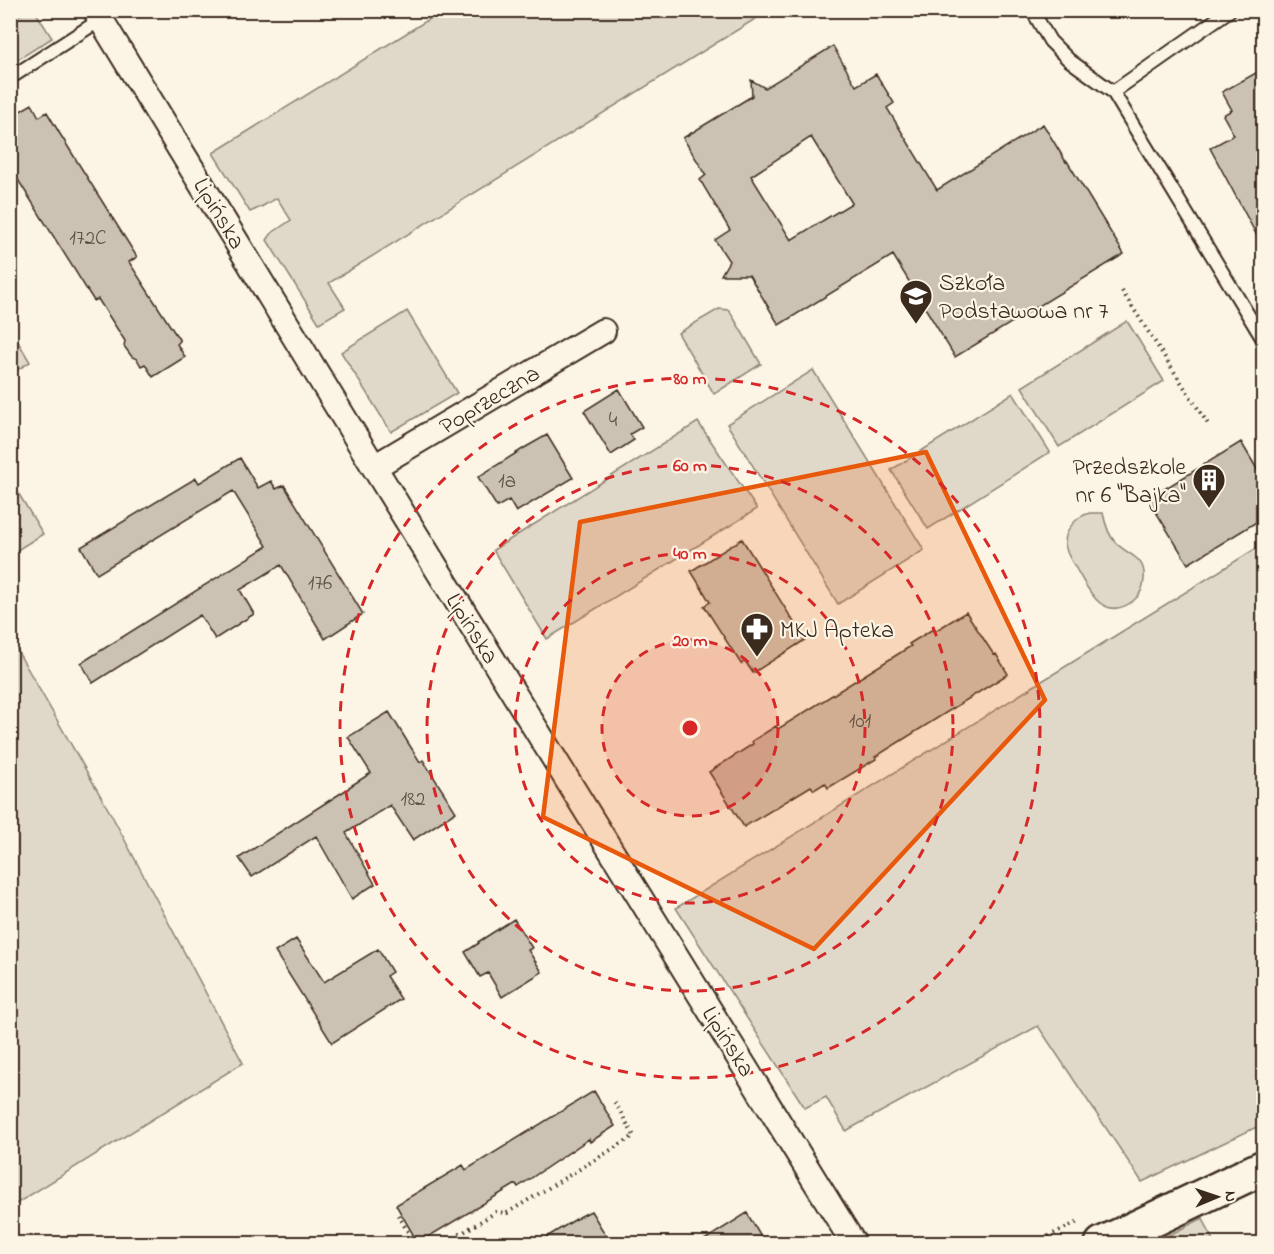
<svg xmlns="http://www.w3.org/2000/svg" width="1274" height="1254" font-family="'Indie Flower',sans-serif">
	<rect width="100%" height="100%" fill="#fcf5e5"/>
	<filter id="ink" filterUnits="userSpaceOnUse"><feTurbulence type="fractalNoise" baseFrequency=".0167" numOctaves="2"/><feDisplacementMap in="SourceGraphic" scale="12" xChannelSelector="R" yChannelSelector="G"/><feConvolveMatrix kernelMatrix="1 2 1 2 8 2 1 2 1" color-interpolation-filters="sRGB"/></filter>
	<g filter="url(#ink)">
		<path fill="#e0d8c8" stroke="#8e8173" stroke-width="1.5" d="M25 11H35L52 38 11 64V20Z
			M442 11H768L329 283 345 308 319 323 267 240 272 233 291 220 277 198 261 207 250 212 213 153Z
			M719 309 729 310 761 364 714 394 678 333Z
			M407 311 457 393 391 432 341 352Z
			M1127 321 1164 381 1059 447 1022 387Z
			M11 330 30 362 11 374H10Z
			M813 370 924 550 838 604 727 424Z
			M1013 393 1050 452 928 529 891 470Z
			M698 422 757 509 547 639 493 550Z
			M11 481 43 534 11 554H10Z
			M1090 513H1103C1105 523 1108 535 1116 543 1125 553 1142 556 1144 572 1145 583 1142 594 1133 601 1105 622 1090 594 1078 572 1073 563 1065 553 1065 543 1065 529 1077 516 1090 513Z
			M1263 544V1124L1142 1182 1038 1026 846 1131 826 1097 805 1108 676 908Z
			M10 638 111 814 243 1063 11 1207Z
			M1203 1218 1214 1243H1153Z"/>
		<path fill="#ccc2b3" stroke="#3b2a1e" stroke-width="1.5" fill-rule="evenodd" d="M833 46 856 86 876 74 894 103 887 108 937 190 1043 124 1066 162 1067 161 1124 254 955 357 893 255 779 325 749 275H721L729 261 715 240 730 230 700 180 706 175 683 138 752 96 751 80 765 88ZM811 137 852 203 791 240 751 176Z
			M1263 69V247L1210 148 1234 135 1223 115 1232 110 1222 92Z
			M32 104 39 117 47 112 60 134 137 257 129 262 180 341 177 344 185 357 153 377 145 364 141 366 137 359 132 357 124 346 125 341 98 299 94 301 10 167V117Z
			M619 389 642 427 630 434 634 440 611 455 584 411Z
			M547 435 573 478 516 512 509 500 497 507 478 477 526 447Z
			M1241 442 1263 479V518L1188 564 1148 499Z
			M240 458 258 488 271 481 276 489 284 485 363 614 325 639 281 565 240 590 254 614 215 639 200 615 93 683 81 663 267 546 233 491 97 574 81 547 196 478 199 483Z
			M742 539 805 640 753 673 745 661 741 664 704 606 710 602 691 571Z
			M966 612 994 655 996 654 1008 674 875 757 876 759 828 788 825 783 814 790 811 786 744 827 709 772 753 744 752 741 776 726 778 729 911 646 909 644 933 629 935 631Z
			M389 712 420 762 423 760 456 812 413 840 390 805 346 833 375 884 352 899 316 836 252 877 239 858 349 788V787L371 773 348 737Z
			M514 919 532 948 528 950 542 972 502 997 488 973 480 977 465 952 479 943 478 942Z
			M296 939 324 982 378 949 392 972 386 976 401 999 332 1043 275 952Z
			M594 1091 615 1126 590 1142 589 1139 518 1187 516 1184 418 1243 396 1205 463 1165 466 1170Z
			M591 1211 611 1244H535L581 1216Z
			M747 1213 765 1244H698Z"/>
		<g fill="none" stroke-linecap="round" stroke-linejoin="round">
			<g stroke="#3b2a1e" stroke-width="16">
				<path id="service" d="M1032 10 1050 41 1069 60 1113 92 1264 341
					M10 78 100 20
					M1113 92 1230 10"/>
			</g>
			<g stroke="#3b2a1e" stroke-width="28">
				<path id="minor" d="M95 10 374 467 854 1244
					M374 467 603 331"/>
			</g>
			<g stroke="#3b2a1e" stroke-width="38">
				<path id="secondary" d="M1102 1244 1264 1167"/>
			</g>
			<path stroke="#3b2a1e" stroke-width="4" stroke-dasharray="1.5 4.5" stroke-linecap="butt" d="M1122 291 1208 424
				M398 1215 415 1244
				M444 1244 496 1212 507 1213 634 1136 614 1101
				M1032 1244 1080 1221"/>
			<use href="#service" stroke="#fcf5e5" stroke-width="12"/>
			<use href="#minor" stroke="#fcf5e5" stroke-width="24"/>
			<use href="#secondary" stroke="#fcf5e5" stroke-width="33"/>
		</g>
	</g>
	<path fill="#e8590c" fill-opacity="0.2" stroke="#e8590c" stroke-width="4.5" stroke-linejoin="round" d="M926 452 1045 700 814 949 543 817 580 522Z"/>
	<circle cx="690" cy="728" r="88" fill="#d62828" fill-opacity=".12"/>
	<g fill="none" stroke="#d62828" stroke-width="3" stroke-dasharray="10 8">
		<circle cx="690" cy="728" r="88"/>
		<circle cx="690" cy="728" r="175"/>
		<circle cx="690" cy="728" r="263"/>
		<circle cx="690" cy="728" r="350"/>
	</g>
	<defs>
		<g id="school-pin" transform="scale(1.725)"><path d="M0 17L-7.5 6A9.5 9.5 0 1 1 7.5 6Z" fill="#3b2a1e" stroke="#fcf5e5"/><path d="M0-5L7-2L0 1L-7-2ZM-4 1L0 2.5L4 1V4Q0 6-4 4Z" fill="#fff"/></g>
		<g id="building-pin" transform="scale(1.725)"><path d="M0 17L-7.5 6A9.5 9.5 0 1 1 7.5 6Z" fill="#3b2a1e" stroke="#fcf5e5"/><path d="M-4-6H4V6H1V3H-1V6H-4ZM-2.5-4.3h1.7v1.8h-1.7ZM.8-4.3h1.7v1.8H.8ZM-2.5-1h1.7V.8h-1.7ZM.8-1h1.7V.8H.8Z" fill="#fff"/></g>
		<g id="pharmacy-pin" transform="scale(1.725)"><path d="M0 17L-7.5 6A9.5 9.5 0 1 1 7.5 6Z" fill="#3b2a1e" stroke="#fcf5e5"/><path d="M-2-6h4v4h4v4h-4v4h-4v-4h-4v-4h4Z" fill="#fff"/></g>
	</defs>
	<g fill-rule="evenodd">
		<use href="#school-pin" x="916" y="296"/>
		<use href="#building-pin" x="1209" y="480"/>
		<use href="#pharmacy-pin" x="757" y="629"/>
	</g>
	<g text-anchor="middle" stroke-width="4.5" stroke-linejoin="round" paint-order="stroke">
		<g font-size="21" fill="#5f5043">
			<text x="88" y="244">172C</text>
			<text x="613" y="426">4</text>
			<text x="507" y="487">1a</text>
			<text x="320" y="589">176</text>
			<text x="860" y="727">101</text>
			<text x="413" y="805">182</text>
		</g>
		<g font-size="24" fill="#3b2a1e" stroke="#fcf5e5">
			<text transform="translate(220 213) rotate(59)" y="8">Lipińska</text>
			<text transform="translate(489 399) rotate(-31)" y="8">Poprzeczna</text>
			<text transform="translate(473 628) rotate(58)" y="8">Lipińska</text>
			<text transform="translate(729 1041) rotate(58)" y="8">Lipińska</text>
		</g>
		<g font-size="24" fill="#3b2a1e" stroke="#fcf5e5" text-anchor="start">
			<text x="939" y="290">Szkoła<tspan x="939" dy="28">Podstawowa nr 7</tspan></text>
			<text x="1186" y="474" text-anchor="end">Przedszkole<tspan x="1186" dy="28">nr 6 "Bajka"</tspan></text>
			<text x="780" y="637">MKJ Apteka</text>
		</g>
	</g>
	<circle cx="690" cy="728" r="9" fill="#d62828" stroke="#fcf5e5" stroke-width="3"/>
	<g font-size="18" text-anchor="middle" font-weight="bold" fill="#d62828" stroke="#fcf5e5" stroke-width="4.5" stroke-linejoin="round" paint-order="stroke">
		<text x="690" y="384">80 m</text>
		<text x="690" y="471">60 m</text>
		<text x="690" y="559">40 m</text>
		<text x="690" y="646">20 m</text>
	</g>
	<rect width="1274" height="1254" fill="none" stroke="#fcf5e5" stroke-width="36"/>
	<rect x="18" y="18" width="1238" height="1218" fill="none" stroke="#3b2a1e" stroke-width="2" filter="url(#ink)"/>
	<g transform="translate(1217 1197) rotate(88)" stroke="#fcf5e5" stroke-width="4.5" paint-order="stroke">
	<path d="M0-4.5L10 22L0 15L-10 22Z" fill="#3b2a1e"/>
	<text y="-9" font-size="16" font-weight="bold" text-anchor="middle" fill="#3b2a1e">N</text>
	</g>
</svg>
